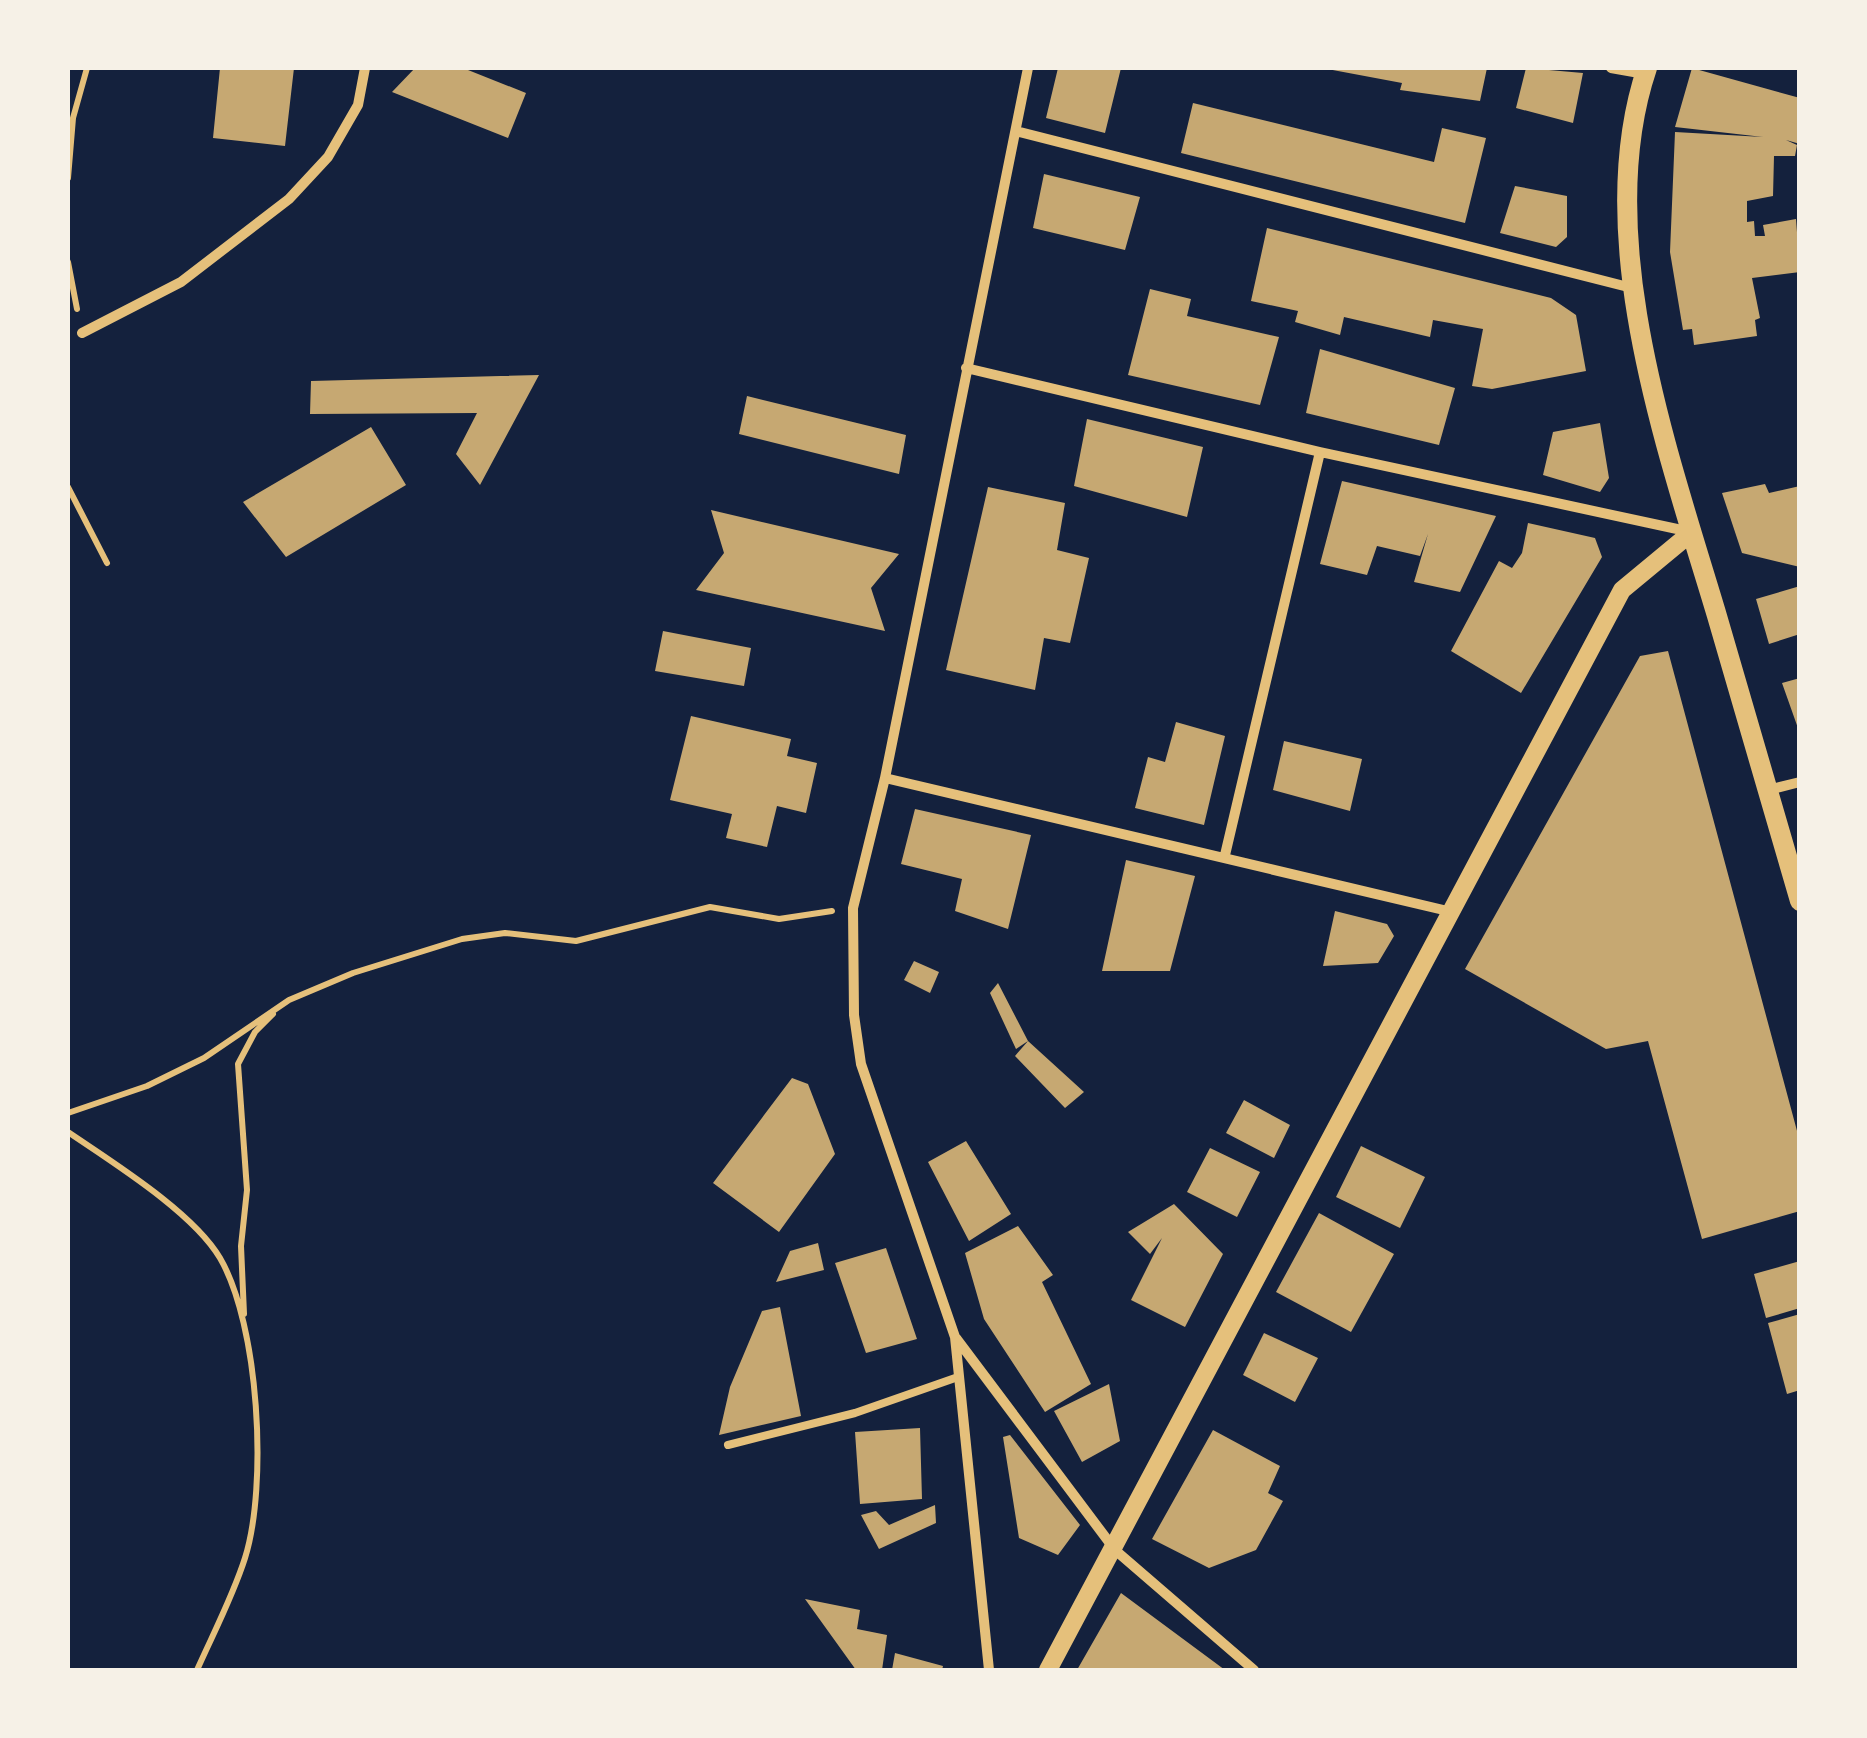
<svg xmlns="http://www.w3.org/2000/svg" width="1867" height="1738" font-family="'Open Sans',sans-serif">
	<rect width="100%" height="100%" fill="#14213d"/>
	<path fill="#c6a872" d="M220 68H294L285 146 213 138Z
		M415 68H463L526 93 508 138 392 92Z
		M1058 68H1121L1105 133 1046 118Z
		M1322 68H1487L1480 101 1400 90 1402 83Z
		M1526 68 1583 73 1573 123 1516 108Z
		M1692 68 1800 98V144L1786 140 1797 145 1795 156H1774L1773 196 1747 201V222L1754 221 1755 236H1765L1763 225 1796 219 1800 272 1752 278 1760 318 1755 320 1757 336 1694 345 1692 329 1683 330 1670 252 1675 132 1763 137 1675 127Z
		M1193 103 1434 162 1442 128 1486 138 1465 223 1181 153Z
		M1044 174 1140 197 1125 250 1033 228Z
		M1515 186 1567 196V237L1556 247 1500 233Z
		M1267 228 1551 298 1576 315 1586 371 1492 389 1472 386 1483 329 1433 320 1430 337 1344 317 1340 335 1295 322 1298 311 1251 301Z
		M1150 289 1191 299 1187 316 1279 337 1260 405 1128 375Z
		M1320 349 1455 388 1439 445 1306 413Z
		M539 375 480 485 456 454 477 413 310 414 311 381Z
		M747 396 906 435 899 474 739 434Z
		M1087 419 1203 447 1187 517 1074 486Z
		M1600 423 1609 478 1600 492 1543 475 1553 432Z
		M371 427 406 485 286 557 243 502Z
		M1342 481 1496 516 1460 592 1414 582 1428 534 1420 556 1377 546 1367 575 1320 564Z
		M1765 484 1769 493 1800 486V567L1742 553 1722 493Z
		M988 487 1065 503 1057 550 1089 558 1070 643 1044 638 1035 690 946 670Z
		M711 510 899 554 871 588 885 631 696 590 724 553Z
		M1528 523 1595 538 1602 557 1521 693 1451 651 1499 561 1512 568 1522 553Z
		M1800 586V634L1769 644 1756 599Z
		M663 631 751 648 744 686 655 671Z
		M1668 651 1800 1142V1211L1702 1239 1648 1041 1606 1049 1465 969 1640 656Z
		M1800 678V731H1799L1782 683Z
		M691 716 791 739 787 756 817 763 806 813 777 806 767 847 726 838 732 814 670 800Z
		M1176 722 1225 736 1204 825 1135 808 1148 757 1165 762Z
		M1284 741 1362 759 1350 811 1273 790Z
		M915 809 1031 835 1008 929 955 911 962 879 901 864Z
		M1126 860 1195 876 1170 971H1102Z
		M1335 911 1387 924 1394 936 1378 963 1323 966Z
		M914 961 939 972 930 993 904 980Z
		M998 983 1028 1041 1084 1092 1065 1108 1015 1056 1028 1041 1016 1049 990 993Z
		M792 1078 808 1084 835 1154 779 1232 713 1183Z
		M1244 1100 1290 1125 1274 1158 1226 1133Z
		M966 1141 1011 1214 969 1241 928 1162Z
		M1361 1146 1425 1177 1400 1228 1336 1197Z
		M1210 1148 1260 1172 1237 1217 1187 1192Z
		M1174 1204 1223 1254 1185 1327 1131 1300 1162 1238 1150 1254 1128 1232Z
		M1319 1213 1394 1254 1351 1332 1276 1292Z
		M1018 1226 1053 1275 1042 1282 1091 1384 1045 1412 984 1319 965 1253Z
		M818 1243 824 1270 776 1282 790 1251Z
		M886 1248 917 1339 866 1353 835 1263Z
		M1800 1261V1308L1766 1318 1754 1274Z
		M780 1307 801 1416 719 1435 730 1387 762 1311Z
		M1800 1314V1390L1787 1394 1768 1323Z
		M1264 1333 1318 1358 1295 1402 1243 1375Z
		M1109 1384 1120 1441 1082 1462 1054 1411Z
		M920 1428 922 1499 860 1504 855 1432Z
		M1213 1430 1280 1466 1268 1493 1283 1501 1256 1550 1209 1568 1152 1539Z
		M1010 1435 1080 1525 1058 1555 1019 1538 1003 1437Z
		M935 1505 936 1523 879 1549 861 1515 876 1511 889 1525Z
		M1121 1593 1225 1670H1077Z
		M805 1599 860 1610 857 1629 887 1635 882 1670H856Z
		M895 1653 943 1666 942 1670H892Z"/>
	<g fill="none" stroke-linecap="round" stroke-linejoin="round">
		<path stroke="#e5c07b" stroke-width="6" d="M68 178 73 118 87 68
			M68 262 77 309
			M68 487 107 563
			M68 1113 147 1086 204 1058 289 1000 353 973 462 939 505 933 576 941 710 907 779 919 832 911
			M68 1132C112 1162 193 1212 220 1258 259 1325 268 1485 245 1558 233 1596 213 1634 197 1670
			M244 1314 241 1246 247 1190 238 1064 255 1032 273 1014"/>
		<path stroke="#e5c07b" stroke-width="8" d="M728 1445 855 1413 958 1377"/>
		<path stroke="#e5c07b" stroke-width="10" d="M1611 68 1645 74
			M1016 131 1632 288
			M82 333 181 282 289 199 328 157 358 105 365 68
			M966 368 1320 452 1691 532
			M885 778 1452 912
			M1768 790 1800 782
			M1225 855 1320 452
			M956 1338 1115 1550 1254 1670
			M989 1670 955 1337 861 1064 854 1015 853 908 885 778 1028 68"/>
		<path stroke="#e5c07b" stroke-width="18" d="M1048 1670 1622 590 1692 532"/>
		<path stroke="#e5c07b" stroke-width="20" d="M1647 68C1590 236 1668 452 1717 616 1745 711 1773 806 1800 901"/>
	</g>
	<rect width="1867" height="1738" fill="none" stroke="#f6f1e7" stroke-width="140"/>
</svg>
